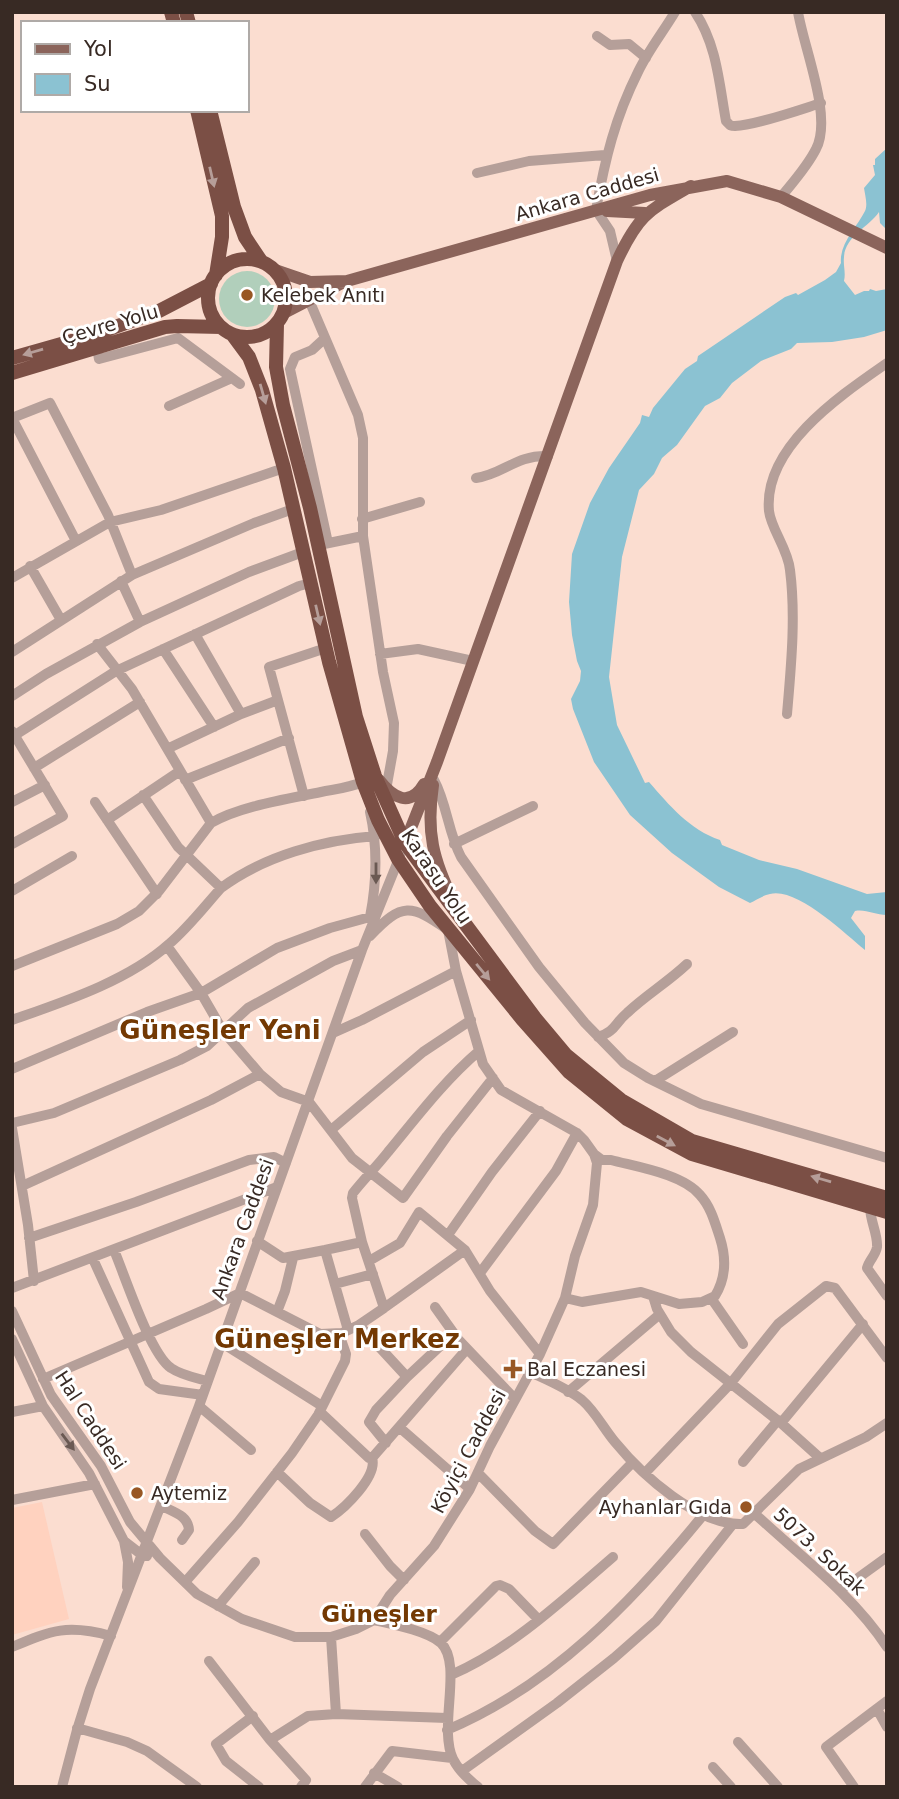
<svg xmlns="http://www.w3.org/2000/svg" width="899" height="1799" font-family="'DejaVu Sans',sans-serif">
	<rect width="100%" height="100%" fill="#fbddd0"/>
	<path fill="#ffd2bf" d="M42 1502 69 1619 12 1635V1508Z"/>
	<path fill="#b1cfbb" d="M219 299a28 28 0 1 1 56 0a28 28 0 1 1-56 0Z"/>
	<path fill="#8bc2d2" d="M887 148V230L880 223 879 212C869 227 845 236 844 257 843 266 846 272 844 281L855 295 864 291H869L870 289 876 291 887 289V330L864 337 832 342 797 343 791 349 761 361 732 383 720 398 705 406 677 445 662 458 654 474 639 490 622 557 609 677 617 725 645 783 649 782C669 805 690 830 720 840L722 845 759 860 797 869 867 894 887 892V915C875 915 866 909 855 911L851 918 865 936V950C844 933 797 887 770 894 764 895 756 900 750 903L719 887 672 853 630 815 594 762 573 709 571 699 580 681 581 671 577 661 572 635 569 602 572 554 590 503 609 468 640 423 642 415 649 417 653 408 685 369 697 361 698 356 785 297 796 293 798 295 825 280 836 272 841 263C839 244 857 227 865 211 868 205 865 195 864 188L875 175 873 165H875V159Z"/>
	<g fill="none" stroke-linecap="round" stroke-linejoin="round">
		<path stroke="#b59f99" stroke-width="10" d="M695 12C717 45 719 83 726 121 730 125 729 126 735 126 757 125 799 110 821 103
			M597 36 610 45 629 44 646 58
			M477 173 529 161 605 155
			M781 197C793 182 807 167 816 149 833 117 804 49 798 12
			M617 261 610 231 596 210C605 159 615 118 638 72 648 51 663 32 675 12
			M309 300 358 415 363 438V536L383 672 394 723 393 751 386 790
			M324 339 312 350 295 357 290 369 328 543
			M97 348 99 359 178 338 240 384
			M169 406 232 378
			M12 418 50 403 108 515 132 575
			M12 418 76 541
			M476 478C504 474 515 455 548 456
			M362 519 420 502
			M324 544 363 536
			M30 566 61 620
			M12 578 110 522 161 510 284 468
			M121 581 140 622 249 572 303 552
			M195 634 241 714
			M163 649 214 727
			M12 652 132 575 254 523 293 509
			M380 654 418 649 473 661
			M12 696 46 674 140 622
			M787 714C791 667 796 617 790 570 788 549 771 529 769 511 763 447 841 395 887 363
			M12 731 63 816 12 844
			M12 737 116 671 299 586 311 583
			M169 748 241 714 278 700
			M34 768 140 702
			M185 780 289 738
			M434 780C447 804 448 832 461 857L539 967 585 1023 624 1063 648 1078 701 1104 887 1158
			M143 795 178 847 221 888C264 856 322 840 376 836
			M304 796 269 667 326 648
			M12 802 45 785
			M95 802 157 894
			M370 812C378 848 377 881 370 917
			M107 820 180 771
			M211 823C240 806 288 799 321 792 336 789 348 788 363 782L364 786
			M454 844 533 806
			M12 891 72 856
			M370 936C402 902 411 904 448 930L456 971 483 1064 501 1090 577 1133 584 1140 594 1154 597 1163 593 1205 575 1256 565 1298 540 1354 490 1446 470 1489 434 1546 390 1595 374 1620
			M167 946 201 993 223 1031 260 1074 281 1092 309 1102 352 1158 403 1198 447 1136 493 1078
			M12 966 117 924 139 911 159 891 211 823 132 689 97 644
			M12 1020C63 1002 128 981 169 944 188 928 204 907 221 888
			M333 1033 362 1020 456 971
			M598 1037C616 1031 614 1024 627 1013 646 995 668 982 687 964
			M479 1051C444 1081 417 1117 388 1152 377 1166 364 1179 353 1193L352 1198 362 1242 384 1308 465 1250 490 1291 540 1354
			M12 1069 147 1012 201 993 277 948 330 928 370 917
			M655 1081 733 1032
			M12 1123 54 1113 180 1060 207 1046 248 1008 333 961 362 950
			M12 1128 28 1225 34 1281
			M331 1130 423 1052 471 1020
			M22 1186 211 1100 260 1074
			M870 1207C870 1221 878 1234 877 1247 876 1255 869 1260 867 1268L887 1296
			M448 1235 492 1172 540 1111
			M29 1238 136 1202 249 1160 274 1157 286 1163
			M257 1241 283 1258 325 1250
			M114 1250C125 1276 150 1354 171 1368 181 1375 196 1378 207 1381
			M93 1259 149 1382 159 1389 203 1395
			M369 1261 400 1243 419 1212 465 1250
			M480 1273 556 1171 577 1133
			M335 1284 373 1274
			M12 1288 277 1187
			M653 1296 657 1309 671 1332 691 1352 781 1423 820 1458
			M565 1298 582 1302 641 1292 679 1304 702 1302 715 1296C726 1278 726 1257 720 1238 715 1223 711 1207 700 1195 683 1174 637 1167 611 1160H602L594 1154
			M711 1298 743 1344
			M435 1307 455 1335
			M384 1308 359 1325 407 1377 453 1334 515 1399
			M12 1311 51 1395 101 1466 130 1522 160 1558 197 1594 242 1619 295 1637H331L356 1629 374 1620C392 1624 428 1631 441 1643 463 1664 438 1728 453 1759 458 1769 469 1780 478 1787
			M277 1312 285 1291 293 1258
			M348 1330 325 1250 362 1242
			M12 1339 43 1406 89 1473 124 1541 142 1555 147 1556
			M222 1343 322 1406
			M530 1372C547 1380 567 1388 582 1400 595 1411 604 1429 615 1442 642 1475 698 1526 743 1524L799 1469 866 1437 887 1423
			M43 1379 206 1309 240 1293 320 1334 342 1333 359 1325
			M568 1392 660 1314
			M199 1406 251 1450
			M12 1412 43 1406
			M320 1412 369 1458H372L399 1427 470 1489
			M781 1423 863 1324
			M399 1427 466 1350
			M386 1443 369 1422 376 1410 407 1377
			M743 1462 778 1420
			M277 1472 310 1503 331 1517C345 1508 378 1476 372 1458
			M478 1473 535 1531 553 1544 633 1462
			M645 1473 731 1383 778 1324 826 1286 835 1288 887 1358
			M12 1500 95 1484
			M162 1506C173 1512 188 1515 189 1530L182 1540
			M754 1513C799 1555 853 1595 887 1647
			M365 1534 390 1566 404 1580
			M124 1541 128 1562 127 1587
			M186 1581 238 1522 292 1453 318 1415 345 1361 346 1354 339 1334
			M840 1591 887 1557
			M218 1606 255 1562
			M331 1637 336 1714 447 1718
			M440 1642 496 1586 500 1585 509 1589 538 1619
			M12 1647C52 1630 68 1624 111 1636
			M209 1661 270 1740 308 1716 336 1714
			M451 1675C511 1649 563 1600 613 1557
			M877 1709 887 1727
			M253 1716 216 1744 226 1761 259 1787
			M77 1728 127 1742 147 1751 197 1787
			M447 1730C552 1686 634 1600 704 1514
			M270 1740 306 1780 301 1787
			M738 1742 778 1787
			M713 1767 731 1787
			M462 1771 557 1703 614 1658 656 1621 733 1524
			M374 1773 398 1787
			M62 1787 77 1730 90 1689 199 1406 362 950 400 856
			M365 1787 392 1751 452 1758
			M854 1787 826 1747 887 1701"/>
		<path stroke="#8b645b" stroke-width="12" d="M607 211 645 213
			M275 270 310 282 347 281 650 195 727 181 781 197 887 248
			M284 313 344 282
			M379 780C393 798 410 808 424 784
			M433 785C426 832 433 860 454 902
			M405 843 437 762 617 261C639 214 648 211 691 186"/>
		<path stroke="#7b4f45" stroke-width="14" d="M171 12 174 23
			M186 12 189 23
			M197 110 222 216V237L216 275
			M210 110 234 207 245 237 261 261
			M208 298a39 39 0 1 1 78 0a39 39 0 1 1-78 0Z
			M277 324 276 367 283 405 310 508 356 717 375 776 405 843 535 1018 566 1055 621 1100 692 1141 887 1198
			M232 334 249 357 262 390 284 468 329 662 363 782 378 820 398 859 430 906 522 1019 569 1072 627 1119 692 1154 887 1212
			M12 358 93 335 159 311 211 284
			M12 373 165 327 177 326 221 327"/>
	</g>
	<defs><path id="oneway-solid" d="M-6-.8H1V-3.2L6.5 0L1 3.2V.8H-6Z" transform="scale(1.75)"/></defs>
	<g fill="#b69e99">
		<use href="#oneway-solid" transform="translate(212 177) rotate(77)"/>
		<use href="#oneway-solid" transform="translate(33 352) rotate(164)"/>
		<use href="#oneway-solid" transform="translate(263 394) rotate(74)"/>
		<use href="#oneway-solid" transform="translate(318 615) rotate(77)"/>
		<use href="#oneway-solid" transform="translate(483 972) rotate(50)"/>
		<use href="#oneway-solid" transform="translate(666 1141) rotate(28)"/>
		<use href="#oneway-solid" transform="translate(821 1179) rotate(-164)"/>
	</g>
	<g fill="#6a5953">
		<use href="#oneway-solid" transform="translate(376 873) rotate(90)"/>
		<use href="#oneway-solid" transform="translate(68 1442) rotate(53)"/>
	</g>
	<g fill="#985724" stroke="#fff" stroke-width="2.5">
		<circle cx="247" cy="295" r="7"/>
		<path d="M509.5 1358.5h7v7h7v7h-7v7h-7v-7h-7v-7h7z"/>
		<circle cx="137" cy="1493" r="7"/>
		<circle cx="746" cy="1507" r="7"/>
	</g>
	<g text-anchor="middle" stroke-width="6" stroke-linejoin="round" paint-order="stroke">
		<g font-size="19" fill="#382a24" stroke="#fff">
			<text transform="translate(587 194) rotate(-16)" y="7">Ankara Caddesi</text>
			<text transform="translate(110 324) rotate(-16)" y="7">Çevre Yolu</text>
			<text transform="translate(437 876) rotate(56)" y="7">Karasu Yolu</text>
			<text transform="translate(242 1229) rotate(-70)" y="7">Ankara Caddesi</text>
			<text transform="translate(91 1420) rotate(57)" y="7">Hal Caddesi</text>
			<text transform="translate(468 1451) rotate(-62)" y="7">Köyiçi Caddesi</text>
			<text transform="translate(820 1551) rotate(43)" y="7">5073. Sokak</text>
		</g>
		<g font-size="19" fill="#382a24" stroke="#fff" text-anchor="start">
			<text x="261" y="302">Kelebek Anıtı</text>
			<text x="527" y="1376">Bal Eczanesi</text>
			<text x="151" y="1500">Aytemiz</text>
			<text x="732" y="1514" text-anchor="end">Ayhanlar Gıda</text>
		</g>
		<g font-size="23" font-weight="bold" fill="#733903" stroke="#fff">
			<text x="379" y="1622">Güneşler</text>
		</g>
		<g font-size="26" font-weight="bold" fill="#733903" stroke="#fff">
			<text x="220" y="1039">Güneşler Yeni</text>
			<text x="337" y="1348">Güneşler Merkez</text>
		</g>
	</g>
	<rect width="899" height="1799" fill="none" stroke="#382a24" stroke-width="28"/>
	<rect x="21" y="21" width="228" height="91" fill="#ffffff" stroke="#afaaa7" stroke-width="2"/>
	<rect x="35" y="44" width="35" height="10" fill="#8b645b" stroke="#afaaa7" stroke-width="2"/>
	<text x="84" y="56" font-size="21" fill="#382a24">Yol</text>
	<rect x="35" y="74" width="35" height="21" fill="#8bc2d2" stroke="#afaaa7" stroke-width="2"/>
	<text x="84" y="91" font-size="21" fill="#382a24">Su</text>
</svg>
